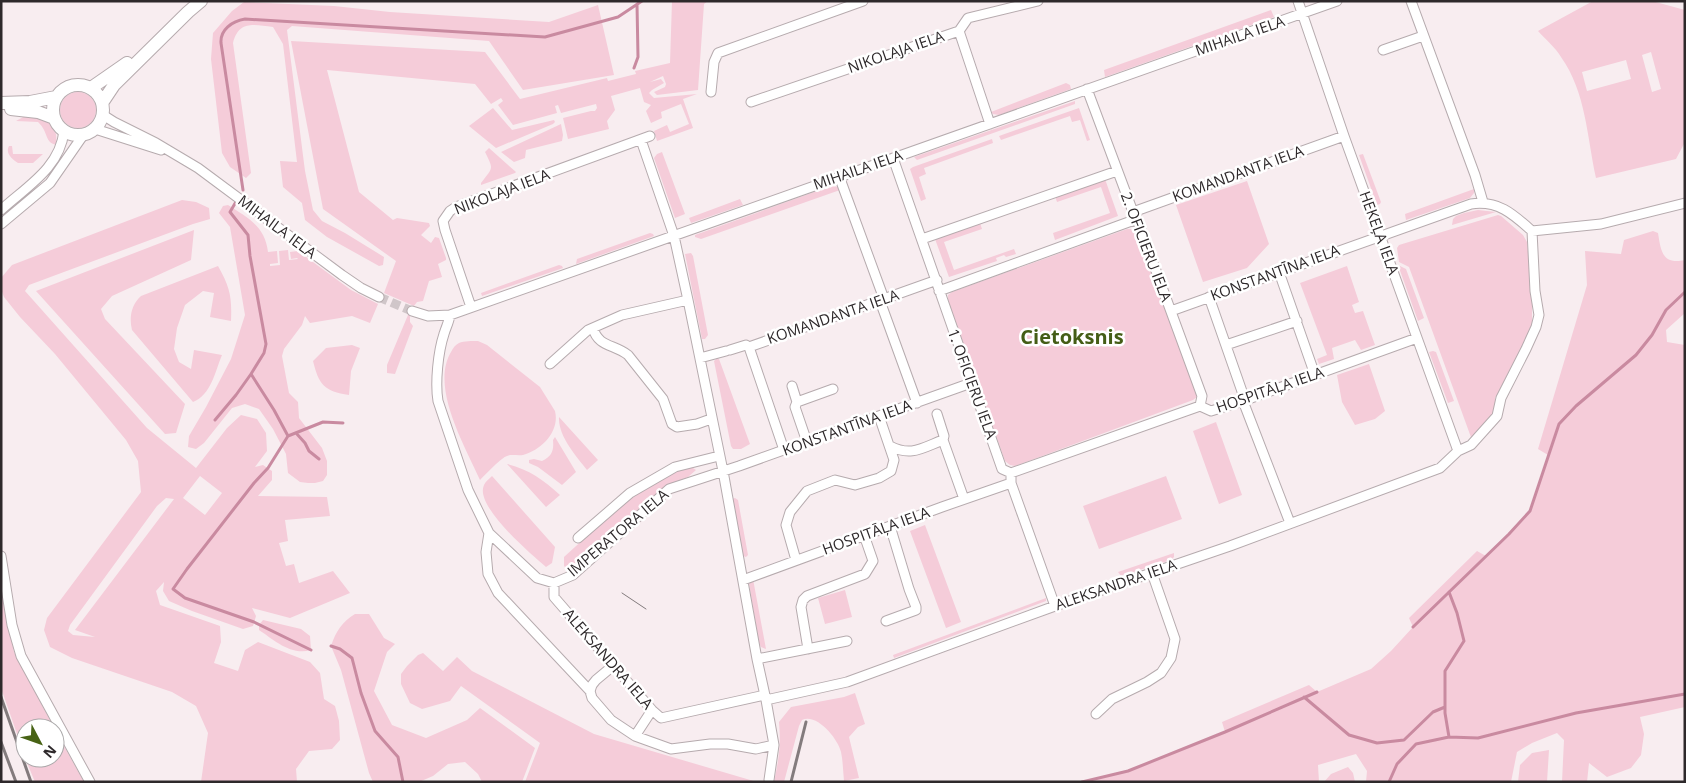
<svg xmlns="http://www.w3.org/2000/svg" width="1686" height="783" font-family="'Open Sans',sans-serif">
	<rect width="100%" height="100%" fill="#f8edf0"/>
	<path fill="#f5ccd9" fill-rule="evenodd" d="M672 1H708L704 4 698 90 657 95 654 92 665 87 666 84 663 76 650 82 661 79 664 83 652 90 649 93 654 98 697 94 683 99 693 128 657 141 654 131 667 125 670 132 689 124 681 104 661 112 662 118 651 123 646 111 651 105 644 102 640 88 611 96 615 110 607 121 609 129 568 139 563 118 591 111H595L597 108 596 104 561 113 558 105 555 106 557 113 513 125 498 105 503 101 501 98 491 104 475 84 327 70 359 192 393 220 397 218 429 223 430 226 421 235 431 243 435 237 439 238 446 258V260L438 264 442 277 429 281 423 301 417 302 414 306 384 293 396 261 323 209 291 41 485 52 520 99 607 78 608 81 636 74 635 71 670 63Z
		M1593 1H1652L1685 10V142L1676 159 1596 178C1587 137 1586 92 1561 57 1555 47 1545 39 1538 31ZM1651 52 1661 89 1652 92 1642 55ZM1626 60 1631 79 1587 91 1582 72Z
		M244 2 334 6 390 12 549 22 598 5 614 75 523 90 489 41 292 26 287 30 305 171 313 210 322 221 345 233 384 257 383 265 379 266 327 237 305 220 302 203 283 187 280 161 297 162 283 44 273 27C254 25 239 20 233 43L251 173 246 178 230 167 222 153 211 59 213 33 232 11Z
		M1271 10 1274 17 1105 77 1104 70Z
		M1066 83 1070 85 1071 89 999 115 993 114 991 112Z
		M60 110a18 18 0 1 1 36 0a18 18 0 1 1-36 0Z
		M1075 101V104L917 160 914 157Z
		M493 108 512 130 554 120 555 122 553 124 496 148 469 126Z
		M1079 108 1090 140 1087 141 1080 120 1072 122 1070 116 1001 140 999 136Z
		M27 115 47 120 56 134 57 145C44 143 49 132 38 122L16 121Z
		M561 124 563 135 562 141 526 150 525 158 514 162 501 152Z
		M992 139 993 143 924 168 926 174 919 177 926 199 921 201 910 169 913 167Z
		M9 146H12L13 154H43L33 163H18C12 159 5 153 9 146Z
		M489 148 516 172 515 173 481 185V183C493 167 494 170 485 152Z
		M662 152 685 214 675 218 654 158 657 154Z
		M1363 154 1381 202 1380 204 1377 205 1359 155Z
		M1105 179 1118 216 1055 240 1053 233 1110 213 1101 187 1057 202 1055 196Z
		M1247 181 1269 244 1247 268 1203 282 1176 205Z
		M831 186 839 187 840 190 701 239 695 237V235Z
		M1474 189V193L1470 198 1406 220 1405 214Z
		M740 199 743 205 691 223 689 218Z
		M182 200 196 202 209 208 210 219 193 224 29 285 25 291 147 428 196 468 227 428 241 415 257 419 266 433 267 451 255 467 263 465 272 471V480L258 496 327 497 330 516 285 520 288 541 279 543 286 566 294 564 299 583 333 571 350 593 290 618 252 608 256 616 253 626 243 629 192 611 169 601 163 591 164 582 156 591 160 605 220 626 221 642 214 663 238 671 245 650 258 642 310 662 320 673 324 699 335 706 339 721 340 740 332 749 309 751 296 769 297 782H201L208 733 196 706 172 692 72 658 50 647 44 630 47 618 141 492 138 461 126 440 55 354 20 317 4 297 1 289V278L12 265ZM200 476 222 493 205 515 183 498ZM166 498 174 499 75 630 95 637 73 635 68 631 70 625 157 506Z
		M228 205C248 218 265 226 268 252L277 251 278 263 270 264V266L280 265 279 251 288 250 289 260 298 259 297 258 291 259 290 252 298 251 351 290 378 304 370 323 352 316 310 323 305 316 302 325 284 349 282 356 289 393 298 402 299 418 322 448 327 461V475L323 481 315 483H308L300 482 288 473 286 454 273 429 259 409 245 404 232 408 204 443 196 449 188 447 189 436 206 407 231 359 245 315 230 227 219 213 223 206Z
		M1478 210 1496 212 1452 225 1453 219 1456 216 1464 213Z
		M1498 215 1501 216 1523 235 1527 242 1532 290V323L1524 350 1495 398V414L1472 440 1409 267 1399 262 1397 248 1399 245Z
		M980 223 982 229 944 242 954 270 1014 249 1016 254 1006 257 1004 255 996 258 997 261 949 277 935 239Z
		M1127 229H1133L1138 235 1198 392 1197 397 1193 400 1015 466 1010 465 1005 461 948 300V295L952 292Z
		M194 230 191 260 112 296 101 309 105 319 185 404 176 433 165 434 36 291Z
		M1653 231 1658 233C1661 251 1662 265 1685 260V313L1666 330 1667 342 1685 345V707L1640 717 1644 734 1641 755 1631 768 1607 777 1589 763 1587 782H1562L1564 740 1557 733 1532 743 1517 752 1511 782H1366L1367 771 1356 754 1318 765 1319 782H1082L1128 771 1225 732 1222 722 1309 685 1317 692 1371 669 1391 651 1413 627 1409 618 1477 551 1486 556 1530 511 1548 455 1538 449 1587 285 1585 251 1621 254 1624 240Z
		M650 233 653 234 654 236 576 264 577 259Z
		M691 253 693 256 708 335 705 339H702L685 254Z
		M559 265 562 266 563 268 482 296 481 293Z
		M1398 265 1406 269 1424 318 1418 321Z
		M218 266C230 287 232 297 231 321L210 317 214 293 203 291 185 305 177 328 174 349 179 362 191 369 194 350 222 355C215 372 211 395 193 402L132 330C129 318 131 305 141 296Z
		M1347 266 1359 302 1352 305 1355 313 1363 311 1375 345 1361 350 1355 340 1332 348 1334 359 1319 364 1317 359 1327 355 1300 283Z
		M408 315H410V322L413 326 395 374 387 373V365Z
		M478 341 487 345 540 387 555 411C560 431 542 450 523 455 518 456 511 454 507 456 502 457 485 475 480 480 465 446 430 387 451 352 453 348 455 345 459 343 464 341 472 341 478 341Z
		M352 345 360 348 351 371 349 395C324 391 319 385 313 361L326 348Z
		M1433 351 1436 352 1454 401 1448 403 1429 352Z
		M717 358 719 359 750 444 741 449H733L731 446 714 361Z
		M1369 364 1385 411 1375 419 1355 425 1342 402 1337 375Z
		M559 417 598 460 587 470C576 456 558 436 559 417Z
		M1216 422 1242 495 1219 504 1193 431Z
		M555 437 576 472 562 485 538 467 529 463V460L534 459 542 461C552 456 554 451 553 440Z
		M507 464C528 469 544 480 560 495L546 507Z
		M690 466 696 470 688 477 664 487 574 565 567 569 564 566V557L632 495 667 474Z
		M492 476 555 547 552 563 546 567C531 554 474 506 484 485 485 482 489 479 492 476Z
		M1166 476 1182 519 1099 549 1083 506Z
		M735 498 738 500 748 555 746 557 743 556 732 499Z
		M925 525 961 622 946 628 910 531Z
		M1174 553V557L1171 560 1121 576 1118 572Z
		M753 579 766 649 761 647 759 643 749 584Z
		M1 590 14 652 54 728H25V757L1 688Z
		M845 590 852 617 825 624 818 598Z
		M1046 598V601L894 658 893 655Z
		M355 614H369L384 638 395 644 387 652 374 691 392 725 426 738 467 720 480 708 535 748 522 782H482L478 774 465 762 448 764 433 776 419 782H373L369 773 341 670 331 646C336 631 342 622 355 614Z
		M263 620 301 629 310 636 311 650C291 656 274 640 259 630V625Z
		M423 653 443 671 457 657 472 671 594 734 757 782H525L540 743 461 686 450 701 422 709 410 703 401 684V674L407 666 418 655Z
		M855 693 865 724 858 727 849 737 859 778 844 781C843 771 843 761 841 752 838 739 817 713 802 720L799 726 784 782H774C779 758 781 746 779 722L791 707 844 697Z
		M55 730 84 782H35L25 758H55Z
		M1549 750 1547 782H1518L1520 765 1532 753Z
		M1348 767 1353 773 1355 782H1324L1331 774Z"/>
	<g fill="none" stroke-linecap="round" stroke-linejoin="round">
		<path stroke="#c98aa0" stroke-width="3" d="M634 68 638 57 637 4
			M243 190 221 43C220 30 232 21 245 19L545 37 618 17 642 1
			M237 200 230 212 248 235 250 256 266 344 264 353 251 374 274 410 288 436 268 468 254 483 187 569 173 589 185 598 254 622 311 650
			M215 420 236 395 251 374
			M296 433 305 443 309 451 319 459
			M288 436 323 422 343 423
			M1413 627 1509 534 1530 511 1559 424 1576 406 1636 355 1652 335 1666 310 1685 292
			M331 646 340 649 352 658 361 693 375 731 398 757 403 782
			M1304 697 1349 735 1377 743 1404 740 1433 712 1445 707
			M1449 737 1445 713V671L1464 641 1457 613 1449 592
			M1082 782 1128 771 1225 732 1317 692
			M1389 782 1397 764 1416 744 1449 737 1478 738 1576 713 1685 694"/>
		<path stroke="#d0c6c9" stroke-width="9" stroke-dasharray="9 4.5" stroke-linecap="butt" d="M379 297 412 311"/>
		<g stroke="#b6abae" stroke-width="11">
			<path id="street" d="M1298 1 1344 136 1458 451
				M1411 1 1475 175 1483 202
				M959 31 990 124
				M1383 50 1423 36
				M1087 89 1133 212 1137 219 1202 396 1200 406
				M711 92 714 62 718 53 863 1
				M751 102 959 31 968 18 1038 1
				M103 115 114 122 156 143 198 168 342 275 361 288 379 297
				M95 129 161 150
				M641 140 674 236 688 300 723 471 757 659 766 700 774 745 769 780
				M893 158 1002 469 1011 473V483L1055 606
				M839 176 884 299
				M1 210C26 187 60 168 64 131
				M1133 212 1344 136
				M1 224 50 183 84 134
				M922 239 1117 171
				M1279 272 1315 375
				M939 291 1137 219
				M1209 297 1245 400
				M880 301 917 403
				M471 307 445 230 443 221 450 211 456 207 650 136
				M412 311 428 316 450 315 1337 1
				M1171 311 1471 204C1498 200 1513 214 1532 231L1601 224 1685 203
				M450 315C449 322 446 327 444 334 438 352 435 383 438 401L468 490 489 533 537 578 554 583 573 575 669 489 739 466 971 383
				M593 328C598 347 614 344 628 355L663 399 672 424 677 427 697 424 711 419
				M1226 345 1297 321
				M749 347 784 450
				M730 350 746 345 749 347 937 280
				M700 358 726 351
				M550 364 588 330 622 315 688 300
				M792 386 797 402
				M1243 401 1290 523
				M937 414 944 436 943 440
				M807 442 795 407 797 402 833 389
				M890 446C911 457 922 448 943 440L964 499
				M1011 473 1200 406 1211 411 1243 401 1417 338
				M489 533 486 552 488 574 498 593 590 691
				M578 538 630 493 675 467 719 456
				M1 556 12 625 21 656 90 782
				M796 560 786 525 790 512 807 491 835 480 855 485 879 478 891 471 894 460 879 416
				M743 580 942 507 1011 483
				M554 583V597L652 710 661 718 765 695
				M886 621 916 610V607L909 589 890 526
				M808 649 801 607 803 600 807 596 865 574 873 561 864 535
				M757 659 847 641
				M614 665 596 680 592 685 590 691 592 698 611 720 635 736 671 749 710 744H728L756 749 774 745
				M766 700 847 682 1055 606 1230 546 1440 468 1458 451 1471 445 1497 416 1501 398 1526 349 1536 327 1539 315 1535 291 1532 231
				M1096 714 1112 699 1147 682 1161 673 1171 658 1175 639 1152 573
				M635 736 652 710"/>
		</g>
		<g stroke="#b6abae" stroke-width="14">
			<path id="primary" d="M53 110a25 25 0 1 1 50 0a25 25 0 1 1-50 0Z
				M91 88 127 63
				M1 103 30 102 56 97
				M102 103 114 85 188 12 201 1
				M11 109 38 112 54 118"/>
		</g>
		<use href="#street" stroke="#fff" stroke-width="9"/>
		<use href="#primary" stroke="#fff" stroke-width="12"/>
		<path stroke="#837b7d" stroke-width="1" d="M622 593 646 609"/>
		<path stroke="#837b7d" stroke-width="3" d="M1 697 31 782
			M1 742 16 782
			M791 782 806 722"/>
	</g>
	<g text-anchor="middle" stroke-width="5" stroke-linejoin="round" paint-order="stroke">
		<g font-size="15" fill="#2e292b" stroke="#fff">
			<text transform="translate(1240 36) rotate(-19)" y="5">MIHAILA IELA</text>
			<text transform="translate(896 52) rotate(-19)" y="5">NIKOLAJA IELA</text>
			<text transform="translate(858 170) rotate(-19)" y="5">MIHAILA IELA</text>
			<text transform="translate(1238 174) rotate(-20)" y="5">KOMANDANTA IELA</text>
			<text transform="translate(502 192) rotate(-21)" y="5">NIKOLAJA IELA</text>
			<text transform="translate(277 227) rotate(37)" y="5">MIHAILA IELA</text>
			<text transform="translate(1379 233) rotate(70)" y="5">HEKEĻA IELA</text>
			<text transform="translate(1146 247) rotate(69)" y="5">2. OFICIERU IELA</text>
			<text transform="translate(1275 273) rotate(-20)" y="5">KONSTANTĪNA IELA</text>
			<text transform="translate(833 317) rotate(-19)" y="5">KOMANDANTA IELA</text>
			<text transform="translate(972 384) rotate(70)" y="5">1. OFICIERU IELA</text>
			<text transform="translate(1270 390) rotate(-19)" y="5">HOSPITĀĻA IELA</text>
			<text transform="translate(847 428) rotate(-20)" y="5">KONSTANTĪNA IELA</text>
			<text transform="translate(876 531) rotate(-20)" y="5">HOSPITĀĻA IELA</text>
			<text transform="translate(618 533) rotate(-40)" y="5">IMPERATORA IELA</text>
			<text transform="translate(1116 585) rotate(-19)" y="5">ALEKSANDRA IELA</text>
			<text transform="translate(608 659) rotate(49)" y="5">ALEKSANDRA IELA</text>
		</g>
		<g font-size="20" font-weight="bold" fill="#445d16" stroke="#fff">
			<text x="1072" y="344">Cietoksnis</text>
		</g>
	</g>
	<rect width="1686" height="783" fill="none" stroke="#2e292b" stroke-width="5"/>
	<g transform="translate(40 743) rotate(131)"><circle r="24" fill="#ffffff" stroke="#aba9aa"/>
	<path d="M0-4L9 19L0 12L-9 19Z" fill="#486315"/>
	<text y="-8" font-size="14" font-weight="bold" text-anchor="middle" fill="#2e292b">N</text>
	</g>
</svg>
